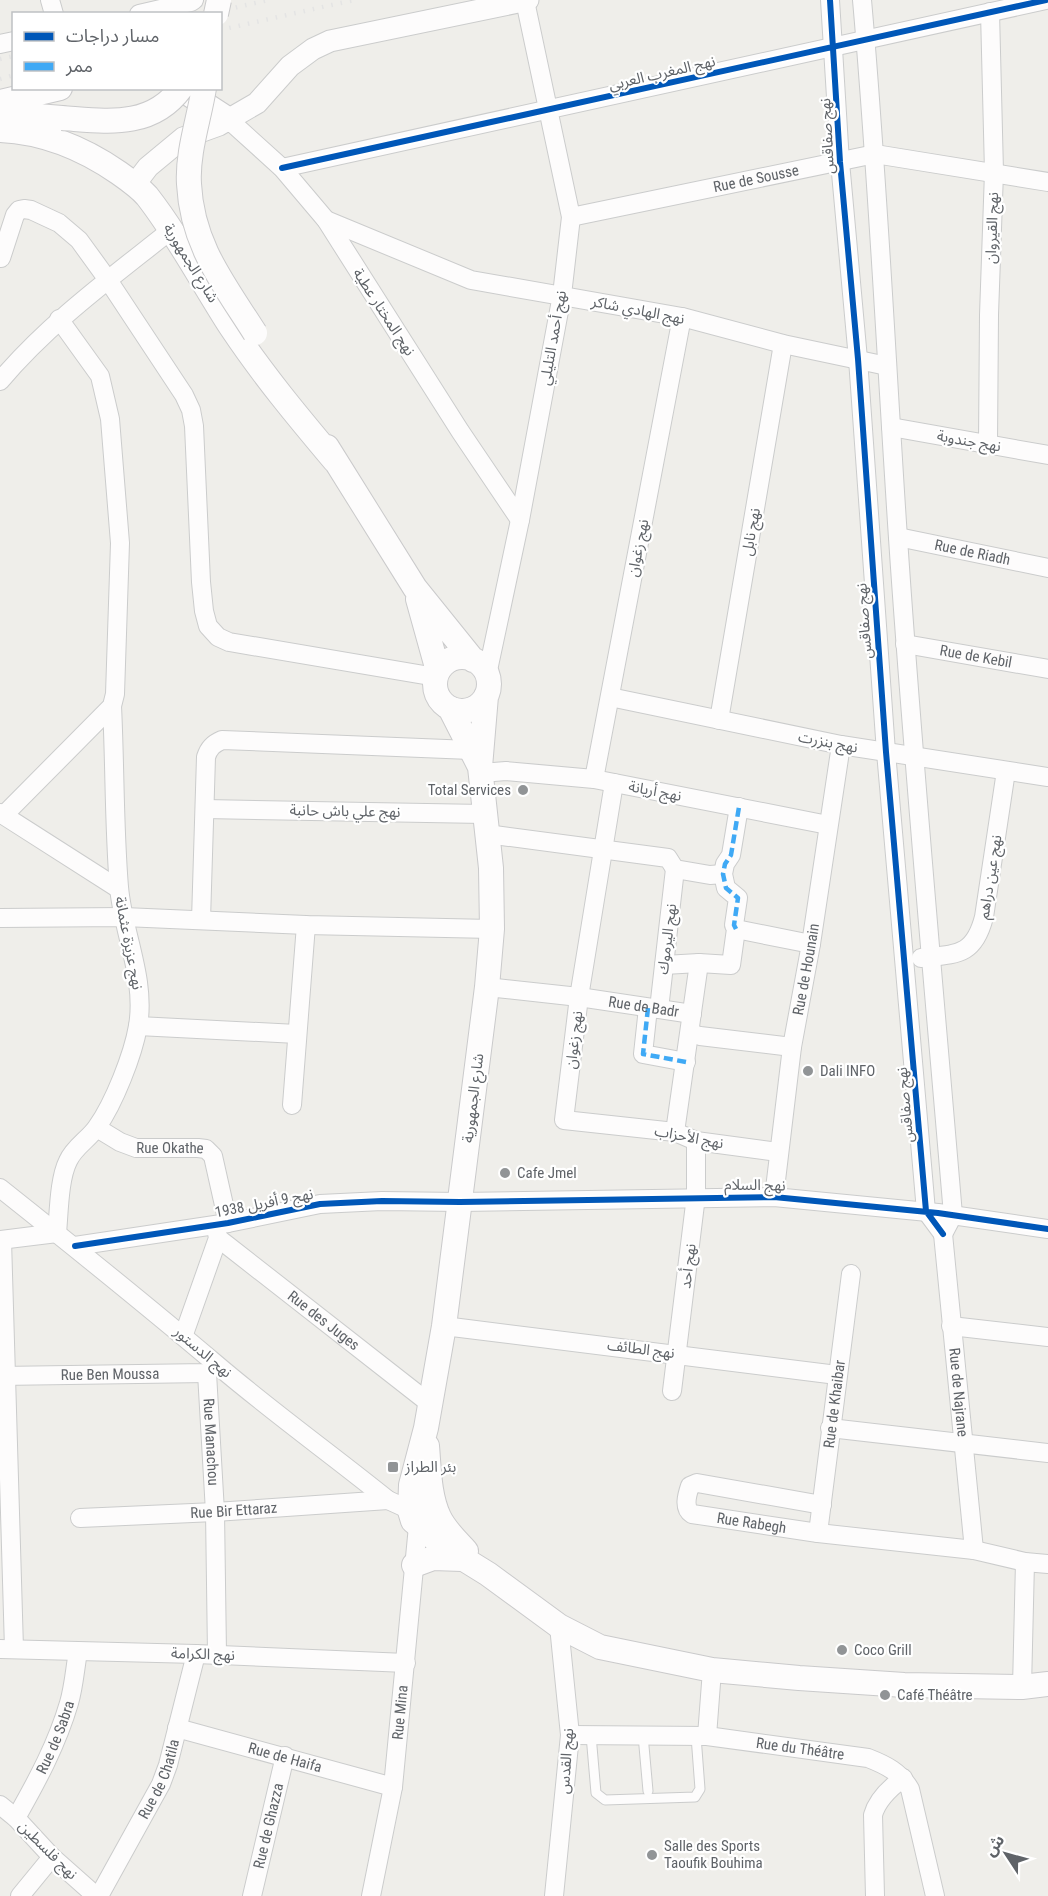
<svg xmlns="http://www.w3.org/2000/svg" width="1048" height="1896" font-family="'Roboto Condensed','Noto Sans Arabic',sans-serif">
	<rect width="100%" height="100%" fill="#efeeea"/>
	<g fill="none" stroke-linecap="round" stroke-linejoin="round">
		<g stroke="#cbcccc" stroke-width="11">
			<path id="service" d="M591 1735 596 1793 605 1800 695 1797 700 1789 696 1736
				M643 1735 648 1791"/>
		</g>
		<g stroke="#cbcccc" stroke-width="20">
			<g id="minor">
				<path d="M50 0 54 14"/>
				<path d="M830 0 840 162 858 359 886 752 926 1211 943 1234"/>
				<path d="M862 0C878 179 886 358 898 538 913 764 934 989 953 1215L943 1234"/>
				<path d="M139 14 191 2 194 0"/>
				<path d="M0 44 14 41"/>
				<path d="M229 120 282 168 326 220 460 431 520 520"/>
				<path d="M282 168 1046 0"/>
				<path id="s1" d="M571 217 875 154 1048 182"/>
				<path d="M326 220 471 280 682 317 783 344 887 366"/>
				<path d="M1 258 15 215 19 210 24 209 31 210 59 223 79 240 108 280 184 395 191 410 194 426 201 582 204 611 208 626 218 637 229 642 436 677"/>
				<path d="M0 381C50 322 111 278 171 230"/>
				<path d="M891 427 1048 455"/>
				<path d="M988 444 989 315 994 172 990 12"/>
				<path id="s2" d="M898 537 1048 568"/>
				<path id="s3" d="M905 644 1048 669"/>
				<path d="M487 675 520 520 562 295 571 217 525 1"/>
				<path d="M610 697 841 745 1048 777"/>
				<path d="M719 720 783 344"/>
				<path d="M481 773 506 771 594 779 828 825"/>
				<path d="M594 779 682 317"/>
				<path d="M614 783 579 997 564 1120 675 1132 696 1141 778 1152"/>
				<path d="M205 809 484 814"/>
				<path d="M0 813 119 889"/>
				<path d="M4 815 112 706 115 694 120 543 110 419 100 376 59 319"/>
				<path d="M487 834 668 858 675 869 710 875 723 874"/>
				<path d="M0 918 124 917 306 925 492 929"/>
				<path d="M201 920 206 757C209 748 213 744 222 740L471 750"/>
				<path d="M736 929 811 944"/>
				<path d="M921 958C957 954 974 956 984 917L1006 771"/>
				<path d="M664 965 699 963 731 965 736 929 734 925 738 898 726 888 723 874 725 864 731 855 739 807"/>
				<path id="s4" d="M487 987 579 997 692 1014"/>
				<path d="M648 1008 643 1054 686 1062"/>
				<path d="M659 1009 675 869"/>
				<path d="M138 1026 297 1034"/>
				<path d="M690 1033 700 1036 792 1047"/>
				<path d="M292 1105 306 925"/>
				<path id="s5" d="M97 1128 120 1142 136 1148H198L206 1149 213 1156 228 1223"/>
				<path d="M675 1132 699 963"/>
				<path d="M0 1188C73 1246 145 1304 216 1364 271 1411 331 1454 388 1500L421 1515"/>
				<path id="s6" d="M774 1197 792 1047 811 944 841 745"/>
				<path id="s7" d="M943 1234 974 1550"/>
				<path id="s8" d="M218 1238 429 1403"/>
				<path d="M0 1240 57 1233C59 1212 59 1179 68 1161 74 1147 89 1139 97 1127 114 1103 133 1055 138 1026 146 978 123 934 119 887 114 827 115 766 112 706"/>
				<path d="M2 1240 14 1649"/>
				<path d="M75 1246 228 1223 320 1204 382 1201 460 1202 774 1197 938 1213 1048 1229"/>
				<path d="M444 1326 837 1375"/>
				<path d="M951 1326 1048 1337"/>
				<path d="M184 1334 218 1238 216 1228"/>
				<path id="s9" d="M207 1373 215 1512 217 1654"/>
				<path id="s10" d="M0 1376 207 1373 215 1365"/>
				<path d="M672 1391 696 1196V1141"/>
				<path d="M830 1428 1048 1453"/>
				<path id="s11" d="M822 1505 697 1483 690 1486C687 1495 683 1508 692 1514L818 1533 974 1550 1025 1562 1048 1564"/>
				<path id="s12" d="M80 1518 215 1512 388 1500"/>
				<path id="s13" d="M818 1533 851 1274"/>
				<path d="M0 1649 196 1654 406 1663"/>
				<path d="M1022 1687 1025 1562"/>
				<path id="s14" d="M177 1728 393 1787"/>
				<path id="s15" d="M570 1735 707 1736 868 1758C886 1765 900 1772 910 1789L935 1896"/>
				<path d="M707 1736 712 1670"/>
				<path d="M0 1805 16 1818 52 1857 96 1896"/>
				<path id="s16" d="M16 1818C37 1781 57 1744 69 1703 74 1686 75 1668 78 1652"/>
				<path d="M20 1896 52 1857"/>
				<path id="s17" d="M99 1896 161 1784 168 1765 196 1654"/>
				<path id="s18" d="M252 1896 285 1756"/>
				<path id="s19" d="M371 1896 393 1787 418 1526"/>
				<path d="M554 1896 570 1735 559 1626"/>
				<path d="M875 1896 873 1815C877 1800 891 1787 903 1778"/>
			</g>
		</g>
		<g stroke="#cbcccc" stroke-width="23">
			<path id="tertiary" d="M135 184 148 167 183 138 219 125 257 103 290 66 313 49 330 41 528 0"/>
		</g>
		<g stroke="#cacacb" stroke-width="26">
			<path id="secondary" d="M186 92 229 120
				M0 102 60 88
				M0 113 62 118
				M0 130C44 132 83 148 119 173 129 180 139 187 147 196 179 237 203 284 231 327 263 375 298 417 335 461
				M327 447 415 588 473 660
				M418 599 438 671
				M435 684a27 27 0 1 1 54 0a27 27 0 1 1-54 0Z
				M486 696 480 767 491 868 492 929 487 987 444 1326 426 1428 411 1485 410 1511 413 1521 446 1548 488 1574 559 1626 600 1647 712 1670 799 1678 904 1685 1022 1687 1048 1684
				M450 708 480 767
				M427 1446C429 1469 429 1496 439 1517 445 1530 456 1540 466 1551
				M414 1565 433 1558 462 1559"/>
		</g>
		<use href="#service" stroke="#fdfcfc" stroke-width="9"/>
		<use href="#minor" stroke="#fdfcfc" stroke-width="18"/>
		<use href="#tertiary" stroke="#fdfcfc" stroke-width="21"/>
		<use href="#secondary" stroke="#fdfcfc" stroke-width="24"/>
		<path stroke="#e4e4e4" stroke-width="4.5" stroke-dasharray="1.5 8" stroke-linecap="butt" d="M208 14 268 0
			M220 30 354 0
			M0 59 14 56
			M0 79 14 75"/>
		<g stroke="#cacacb" stroke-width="26" stroke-linecap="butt">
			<path id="secondary-bridge" d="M216 14 219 0
				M204 88C199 119 187 153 189 184 192 245 224 284 255 333
				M62 118C106 121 151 129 181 88"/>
		</g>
		<use href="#secondary-bridge" stroke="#fdfcfc" stroke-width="24"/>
		<path stroke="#3fa9f5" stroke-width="4.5" stroke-dasharray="9 4.5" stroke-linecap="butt" d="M736 929 734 925 738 898 726 888 723 874 725 864 731 855 739 807
			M648 1008 643 1054 686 1062"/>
		<g stroke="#fff" stroke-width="10">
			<path id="cycleway" d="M830 0 840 162 858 359 886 752 926 1211 943 1234
				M282 168 1046 0
				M75 1246 228 1223 320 1204 382 1201 460 1202 774 1197 938 1213 1048 1229"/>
		</g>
		<use href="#cycleway" stroke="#0057b8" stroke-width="6"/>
	</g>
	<g fill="#919496" stroke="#fff" stroke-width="2">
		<circle cx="523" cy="790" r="6"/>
		<circle cx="808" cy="1071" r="6"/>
		<circle cx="505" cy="1173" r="6"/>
		<rect x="387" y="1461" width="12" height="12" rx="3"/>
		<circle cx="842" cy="1650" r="6"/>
		<circle cx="885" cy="1695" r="6"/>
		<circle cx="652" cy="1855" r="6"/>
	</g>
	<g text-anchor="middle" stroke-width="4.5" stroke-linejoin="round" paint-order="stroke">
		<g font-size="15" fill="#5f6368" stroke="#fff">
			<text transform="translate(662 73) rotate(-13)" y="5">نهج المغرب العربي</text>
			<text transform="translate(827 136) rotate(-93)" y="5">نهج صفاقس</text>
			<text dy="5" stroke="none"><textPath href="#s1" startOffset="189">Rue de Sousse</textPath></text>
			<text transform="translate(992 228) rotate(-88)" y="5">نهج القيروان</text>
			<text transform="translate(191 263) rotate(58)" y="5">شارع الجمهورية</text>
			<text transform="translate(638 310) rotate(11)" y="5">نهج الهادي شاكر</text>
			<text transform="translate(384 312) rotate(57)" y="5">نهج المختار عطية</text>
			<text transform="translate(553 338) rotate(-80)" y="5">نهج أحمد التليلي</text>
			<text transform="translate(969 441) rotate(10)" y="5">نهج جندوبة</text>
			<text transform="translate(751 532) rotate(-80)" y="5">نهج نابل</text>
			<text transform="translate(638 548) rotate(-79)" y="5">نهج زغوان</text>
			<text dy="5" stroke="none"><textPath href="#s2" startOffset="76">Rue de Riadh</textPath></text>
			<text transform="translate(864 621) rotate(-94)" y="5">نهج صفاقس</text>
			<text dy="5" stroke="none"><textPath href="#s3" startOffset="72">Rue de Kebil</textPath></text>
			<text transform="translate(828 742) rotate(11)" y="5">نهج بنزرت</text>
			<text transform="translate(655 791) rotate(11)" y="5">نهج أريانة</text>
			<text transform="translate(345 811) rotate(1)" y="5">نهج علي باش حانبة</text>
			<text transform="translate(990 877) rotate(-81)" y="5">نهج عين دراهم</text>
			<text transform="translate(667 939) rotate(-83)" y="5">نهج اليرموك</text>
			<text transform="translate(129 943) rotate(79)" y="5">نهج عزيزة عثمانة</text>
			<text dy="5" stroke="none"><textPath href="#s6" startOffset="230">Rue de Hounain</textPath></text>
			<text dy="5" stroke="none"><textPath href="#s4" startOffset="158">Rue de Badr</textPath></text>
			<text transform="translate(574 1040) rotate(-83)" y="5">نهج زغوان</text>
			<text transform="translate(473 1098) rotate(-83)" y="5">شارع الجمهورية</text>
			<text transform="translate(905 1105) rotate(-95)" y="5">نهج صفاقس</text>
			<text transform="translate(689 1137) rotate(11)" y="5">نهج الأحزاب</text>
			<text dy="5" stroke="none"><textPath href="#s5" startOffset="78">Rue Okathe</textPath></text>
			<text transform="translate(755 1185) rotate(1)" y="5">نهج السلام</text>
			<text transform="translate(264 1203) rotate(-11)" y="5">نهج 9 أفريل 1938</text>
			<text transform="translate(688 1266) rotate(-83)" y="5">نهج أحد</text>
			<text dy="5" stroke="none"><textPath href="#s8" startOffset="134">Rue des Juges</textPath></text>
			<text transform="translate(641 1349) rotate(7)" y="5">نهج الطائف</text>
			<text transform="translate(203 1352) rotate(40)" y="5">نهج الدستور</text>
			<text dy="5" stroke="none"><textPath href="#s10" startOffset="110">Rue Ben Moussa</textPath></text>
			<text dy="5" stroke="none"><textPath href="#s7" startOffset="159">Rue de Najrane</textPath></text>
			<text dy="5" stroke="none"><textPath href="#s13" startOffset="130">Rue de Khaibar</textPath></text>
			<text dy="5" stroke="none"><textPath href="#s9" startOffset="69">Rue Manachou</textPath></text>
			<text dy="5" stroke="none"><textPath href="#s12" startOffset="154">Rue Bir Ettaraz</textPath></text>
			<text dy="5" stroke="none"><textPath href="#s11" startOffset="225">Rue Rabegh</textPath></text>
			<text transform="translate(203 1654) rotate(2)" y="5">نهج الكرامة</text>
			<text dy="5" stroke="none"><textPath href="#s19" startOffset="186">Rue Mina</textPath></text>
			<text dy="5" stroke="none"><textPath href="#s16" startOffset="90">Rue de Sabra</textPath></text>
			<text dy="5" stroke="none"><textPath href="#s15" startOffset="231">Rue du Théâtre</textPath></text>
			<text dy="5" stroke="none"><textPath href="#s14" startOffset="112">Rue de Haifa</textPath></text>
			<text transform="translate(566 1761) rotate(-86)" y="5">نهج القدس</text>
			<text dy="5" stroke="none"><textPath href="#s17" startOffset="132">Rue de Chatila</textPath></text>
			<text dy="5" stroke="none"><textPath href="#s18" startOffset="72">Rue de Ghazza</textPath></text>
			<text transform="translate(48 1850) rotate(45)" y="5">نهج فلسطين</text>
		</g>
		<g font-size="15" fill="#5f6368" stroke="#fff" text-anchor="start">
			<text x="511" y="795" text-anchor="end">Total Services</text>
			<text x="820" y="1076">Dali INFO</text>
			<text x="517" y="1178">Cafe Jmel</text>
			<text x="405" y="1472">بئر الطراز</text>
			<text x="854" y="1655">Coco Grill</text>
			<text x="897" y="1700">Café Théâtre</text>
			<text x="664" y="1851">Salle des Sports<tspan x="664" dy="17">Taoufik Bouhima</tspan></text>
		</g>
	</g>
	<rect x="12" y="12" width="210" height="78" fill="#ffffff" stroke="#bfc1c3" stroke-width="1.5"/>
	<rect x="24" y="32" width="30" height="9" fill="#0057b8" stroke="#bfc1c3" stroke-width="1.5"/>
	<text x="66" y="42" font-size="18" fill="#5f6368">مسار دراجات</text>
	<rect x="24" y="62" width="30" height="9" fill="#3fa9f5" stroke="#bfc1c3" stroke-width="1.5"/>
	<text x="66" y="72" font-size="18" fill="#5f6368">ممر</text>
	<g transform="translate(1006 1854) rotate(306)" stroke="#ffffff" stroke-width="4.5" paint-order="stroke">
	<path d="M0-4.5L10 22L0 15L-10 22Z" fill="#5f6368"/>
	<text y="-9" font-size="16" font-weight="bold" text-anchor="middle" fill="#5f6368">ش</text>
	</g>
</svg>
